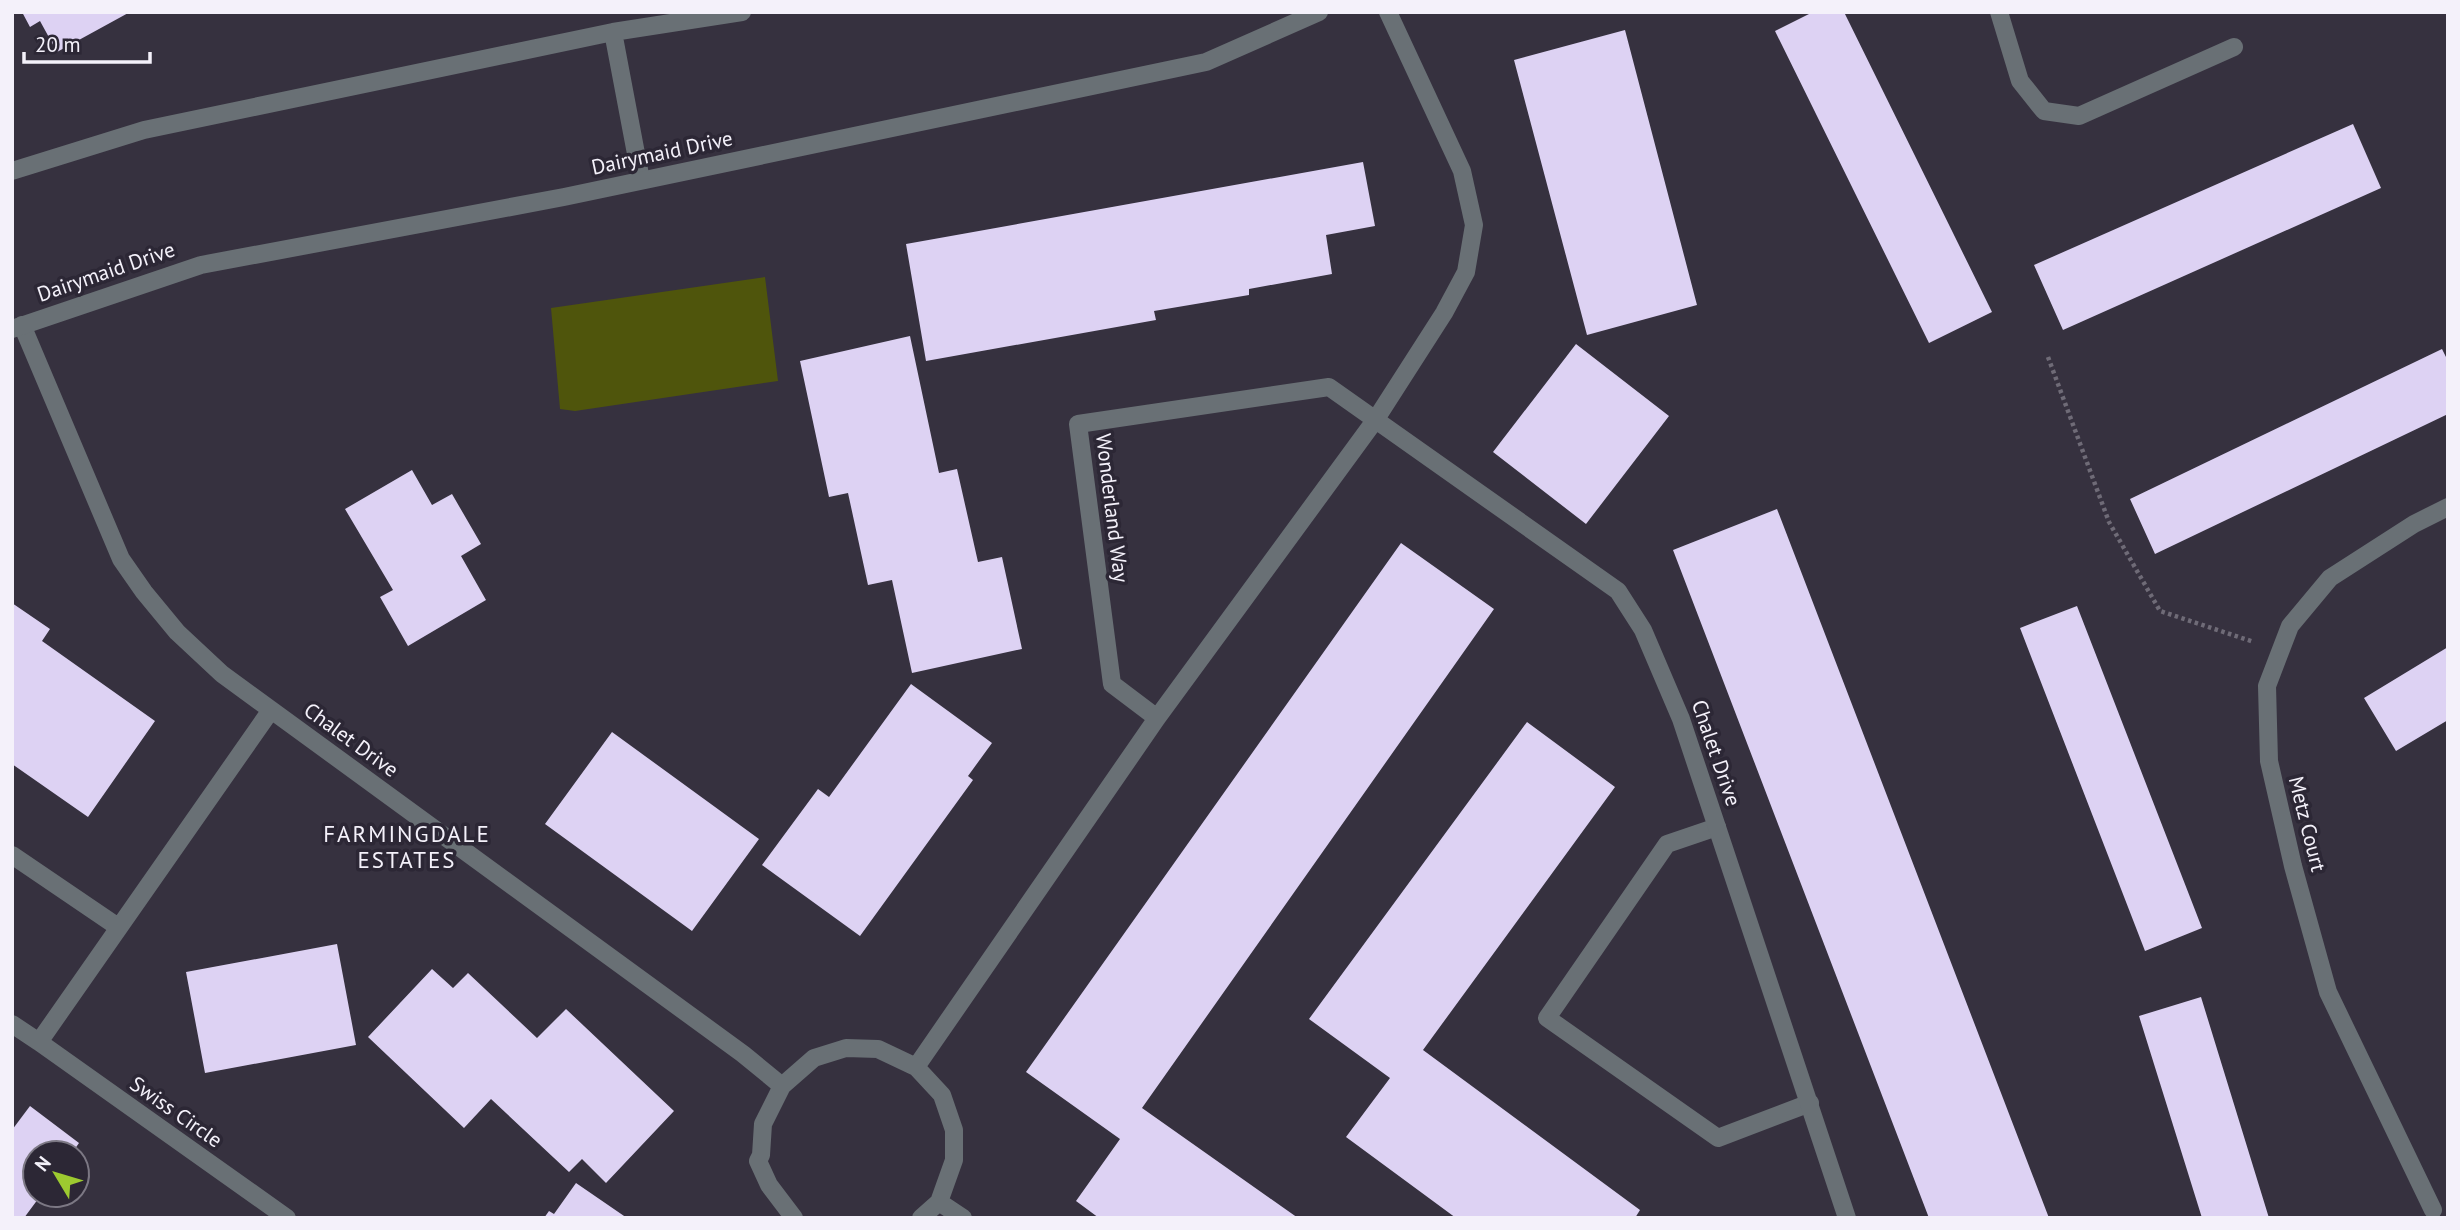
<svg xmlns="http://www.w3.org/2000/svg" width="2460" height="1230" font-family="'PT Sans',sans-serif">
	<rect width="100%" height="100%" fill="#36313f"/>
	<path fill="#4f550c" d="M765 277 778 381 575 411 560 409 551 308Z"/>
	<path fill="#ddd2f3" d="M22 12H130L57 52 40 21 30 27Z
		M1813 12H1844L1992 312 1929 343 1775 31Z
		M1625 30 1697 305 1587 335 1514 60Z
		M2353 124 2381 188 2063 330 2034 265Z
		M1363 162 1375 226 1326 235 1332 274 1249 289V295L1154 311 1156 320 926 361 906 244Z
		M910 336 939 473 957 469 978 562 1002 557 1022 649 912 673 892 580 868 585 848 493 829 497 800 361Z
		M1576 344 1669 416 1586 524 1493 452Z
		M2442 349 2448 361V414L2155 554 2130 499Z
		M412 470 432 505 452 494 481 544 461 556 486 600 408 646 380 597 393 590 345 509Z
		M1777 509 2049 1218H1929L1673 550Z
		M1401 543 1494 609 1142 1108 1298 1218H1099L1076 1201 1120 1139 1026 1072Z
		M12 603 50 629 42 641 155 721 88 817 12 764Z
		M2077 606 2202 928 2145 951 2020 628Z
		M2448 647V720L2396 751 2364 698Z
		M911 684 992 743 968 776 973 780 860 936 762 865 818 789 829 797Z
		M1527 722 1615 787 1423 1050 1640 1210 1635 1218H1456L1346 1137 1390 1078 1309 1019Z
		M612 732 759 839 692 931 545 824Z
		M337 944 356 1045 205 1073 186 972Z
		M432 969 453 988 468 973 537 1038 566 1009 674 1111 606 1183 582 1159 569 1172 491 1099 464 1128 368 1037Z
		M2201 997 2269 1218H2202L2139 1016Z
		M30 1106 79 1143 72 1153H35V1195H41L24 1218H12V1130Z
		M576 1183 627 1218H544L549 1211 554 1214Z"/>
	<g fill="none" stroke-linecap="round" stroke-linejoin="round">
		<path stroke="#6f6b77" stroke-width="4.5" stroke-dasharray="3.5 3.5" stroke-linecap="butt" d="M2048 357 2109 522 2160 611 2254 642"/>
		<path stroke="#697075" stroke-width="18" d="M1999 12 2020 81 2044 111 2079 116 2234 47
			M613 32 641 180
			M12 171 144 130 613 32 742 12
			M1717 827 1667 844 1547 1018 1718 1138 1810 1103"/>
		<path stroke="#697075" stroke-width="18" d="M22 325 121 559 144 592 177 632 222 674 743 1054 782 1086
			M271 710 39 1042 287 1218
			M1157 718 1112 684 1078 424 1329 387 1618 591 1643 630 1681 719 1847 1218
			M12 855 118 927
			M12 1024 39 1042
			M916 1067 1157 718 1376 419 1444 313 1466 272 1474 225 1462 171 1388 12
			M939 1202 963 1218
			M2433 1210 2328 992 2293 866 2269 761 2267 686 2290 626 2330 578 2414 524 2448 507
			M794 1218 769 1185 758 1161 761 1155 763 1124 782 1086 814 1058 846 1048 878 1049 916 1067 942 1095 954 1130V1160L939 1202 921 1218"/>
		<path stroke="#697075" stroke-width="18" d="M12 329 201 265 564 197 1206 62 1319 12"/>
	</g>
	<g text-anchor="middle" stroke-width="7" stroke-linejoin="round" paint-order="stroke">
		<g font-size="21" fill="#f4f1fa" stroke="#2c2735">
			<text transform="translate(662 153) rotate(-12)" y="7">Dairymaid Drive</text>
			<text transform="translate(106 272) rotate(-19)" y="7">Dairymaid Drive</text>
			<text transform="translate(1112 508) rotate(83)" y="7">Wonderland Way</text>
			<text transform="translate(351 740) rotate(36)" y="7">Chalet Drive</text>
			<text transform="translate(1716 753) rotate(71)" y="7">Chalet Drive</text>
			<text transform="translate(2307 824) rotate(76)" y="7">Metz Court</text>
			<text transform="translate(176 1112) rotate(35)" y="7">Swiss Circle</text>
		</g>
		<g font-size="23" letter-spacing="2" fill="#f4f1fa" stroke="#2c2735">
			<text x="407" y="842">FARMINGDALE<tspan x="407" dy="26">ESTATES</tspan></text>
		</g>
	</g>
	<rect width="2460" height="1230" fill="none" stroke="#f4f1fa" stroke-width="28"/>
	<g transform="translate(56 1174) rotate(308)"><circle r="33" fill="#2c2735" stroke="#7c7884" stroke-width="2"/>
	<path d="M0-5L12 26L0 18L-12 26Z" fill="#9dca30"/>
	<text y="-10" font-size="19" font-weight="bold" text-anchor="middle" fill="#f4f1fa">N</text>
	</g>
	<path d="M24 52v10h126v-10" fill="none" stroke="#f4f1fa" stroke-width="3.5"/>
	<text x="35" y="52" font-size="21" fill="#f4f1fa" stroke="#2c2735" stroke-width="5" paint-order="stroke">20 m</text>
</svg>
